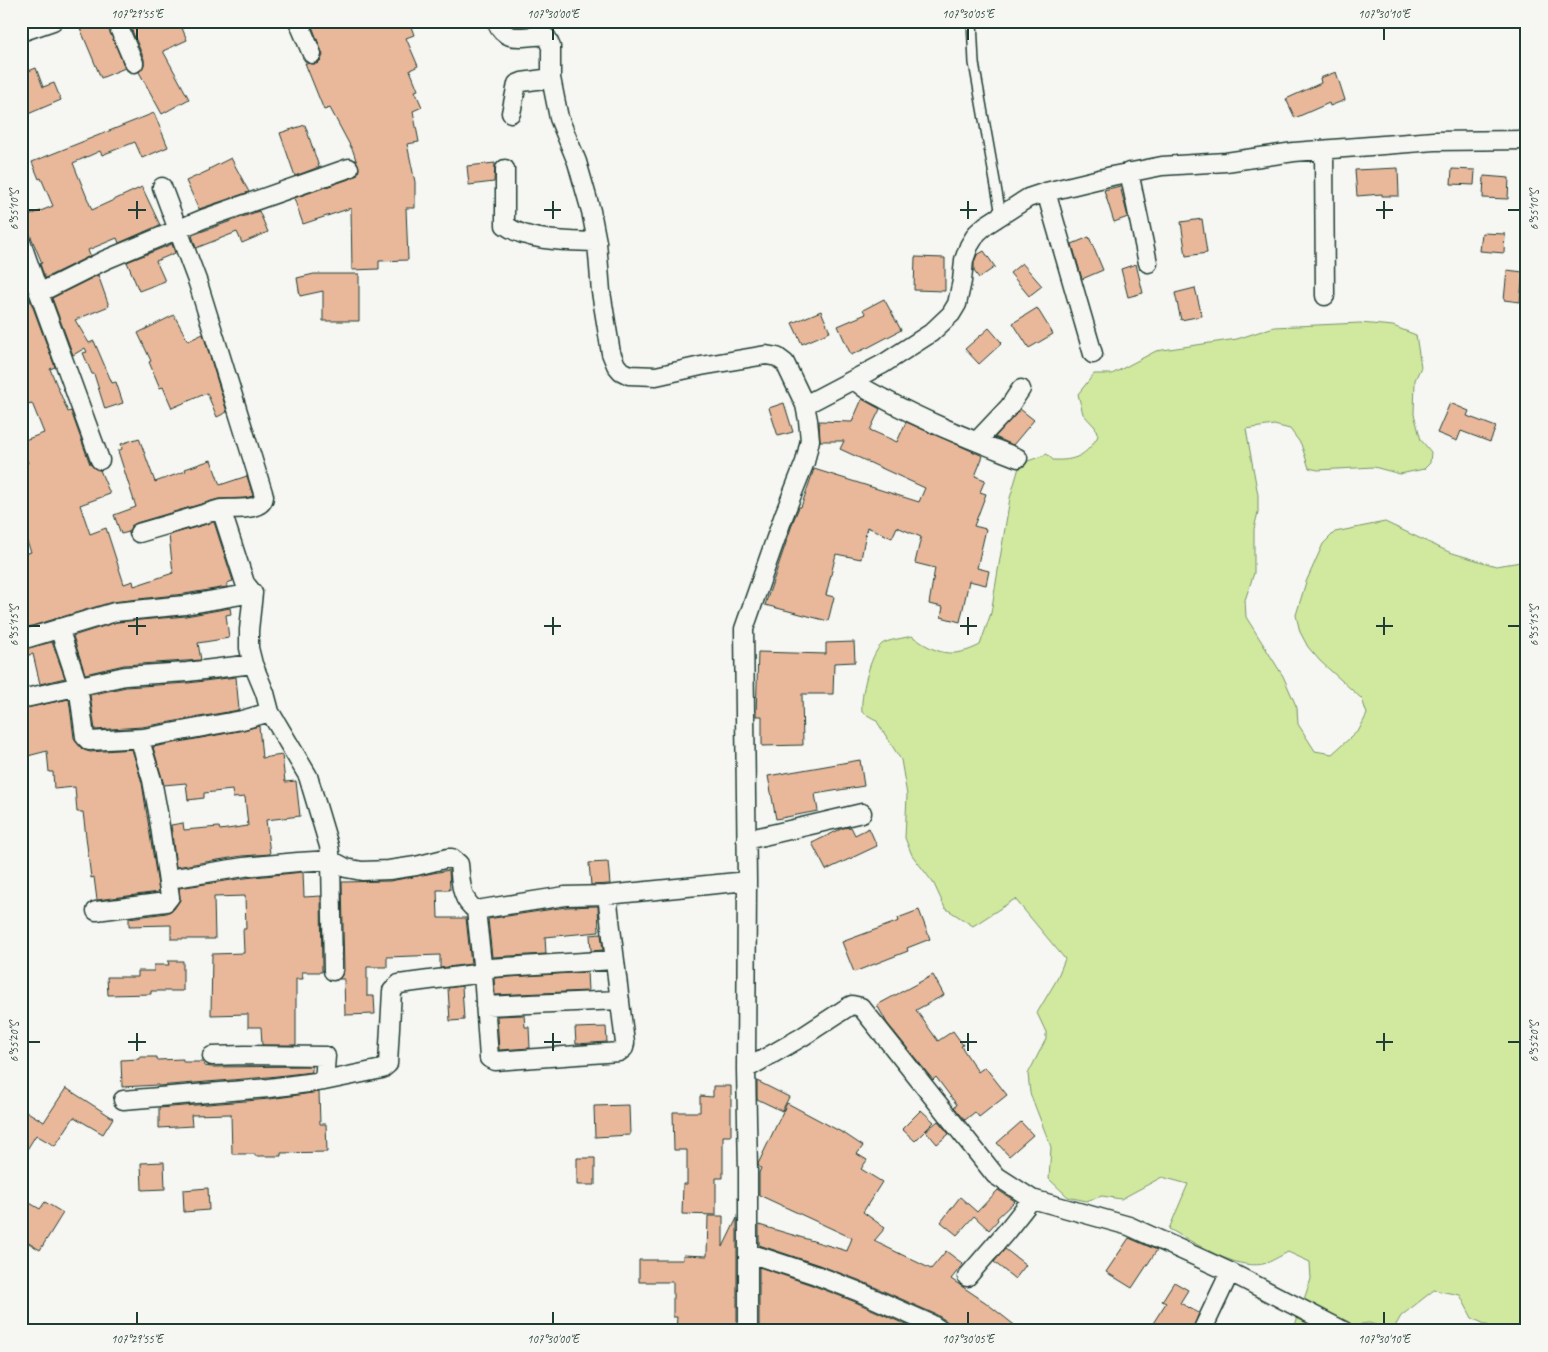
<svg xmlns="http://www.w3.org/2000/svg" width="1548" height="1352" font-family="Caveat,sans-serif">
	<rect width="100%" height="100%" fill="#f6f6f2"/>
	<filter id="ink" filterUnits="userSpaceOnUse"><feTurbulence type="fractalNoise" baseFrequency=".02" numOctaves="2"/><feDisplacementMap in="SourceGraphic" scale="10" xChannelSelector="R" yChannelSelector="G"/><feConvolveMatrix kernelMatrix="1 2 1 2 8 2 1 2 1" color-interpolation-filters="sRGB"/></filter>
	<g filter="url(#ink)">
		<path fill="#d0e99f" stroke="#78936a" d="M1360 323 1393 326 1416 335 1421 367 1415 380 1414 414 1421 440 1431 452 1430 463 1424 469 1400 474 1374 467 1318 470 1309 468 1301 444 1290 429 1274 425 1246 429 1258 495V512L1254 529V573L1245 600 1246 617 1283 676 1297 708 1298 724 1315 751 1332 754 1359 730 1367 714 1362 699 1320 661 1308 647 1300 632 1296 615 1306 582 1323 544 1335 532 1385 522 1449 552 1496 566 1527 561V1331H1493V1328L1472 1318 1460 1295 1434 1290 1401 1316 1393 1330 1369 1323 1361 1324 1355 1331H1295L1294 1328 1311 1279 1310 1262 1288 1252C1280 1256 1271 1262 1263 1264 1234 1270 1194 1242 1169 1229L1188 1184 1162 1177 1121 1199 1102 1196 1086 1201 1068 1197 1049 1179 1051 1147 1030 1093 1028 1074 1046 1039V1032L1037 1013 1056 981 1065 959 1015 899 973 926 945 908 934 884 912 855 905 838 907 795 901 760 876 720 862 712C860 697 870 654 882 644 887 640 905 638 912 636 936 654 953 659 980 645L991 613 1010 498 1020 464 1047 454 1053 460C1075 461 1086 456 1098 436L1095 427 1083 414 1078 394 1094 374H1112L1156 351 1237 339 1274 327Z"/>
		<path fill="#e9b89a" stroke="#1f3d34" d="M77 21H106L125 68 101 78Z
			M128 21H179L187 40 163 51 189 99 162 114 139 72 144 65V59Z
			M310 21H409L414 35 406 38 418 66 410 70 418 90 415 91 422 107 413 111 419 142 407 144 415 182V208H406L408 260 379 261V269L352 270 351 208 303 224 294 198 352 178 357 175 359 169 353 151 330 108 324 110 305 63 317 64 321 60 323 55Z
			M36 68 43 87 54 83 61 100 28 114 21 97V74Z
			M1336 72 1345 100 1330 106 1329 103 1295 118 1286 99 1321 83 1320 78Z
			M154 113 168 147 142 158 135 142 102 155 100 151 73 163 92 210 142 187 160 225 119 243 117 238 88 250 90 256 45 278 40 264 42 263 23 218 53 206 41 178 39 179 32 162Z
			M305 125 319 167 295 176 280 133Z
			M231 158 249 192 199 209 186 181 210 170 209 169Z
			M495 163 494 182 469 185 467 166Z
			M1398 168 1399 196H1382V194L1357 196 1355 170Z
			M1452 169 1475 170 1474 185 1451 184Z
			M1484 176 1509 178 1508 199 1483 198Z
			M1120 186 1128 217 1114 222 1104 190Z
			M259 211 268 232 242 243 237 232 196 248 192 235Z
			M1202 219 1207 253 1186 256 1181 222Z
			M1482 233 1505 234 1504 253 1480 251Z
			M1089 237 1103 270 1082 279 1072 244Z
			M172 244 175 253 156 261 165 281 139 291 127 262Z
			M984 251 995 267 979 278 974 271V262L977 255Z
			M915 257 945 258V291L914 290Z
			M1022 263 1042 286 1029 296 1010 273Z
			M1136 264 1143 293 1128 297 1121 269Z
			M1507 270 1523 272 1520 302 1504 300Z
			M314 274H359V321H323V291L300 296 297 278Z
			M21 275 55 367 50 369 68 412 71 411 90 464 94 468 100 470 110 494 80 505 90 534 106 528 124 584 133 581 134 586 173 573 169 535 214 522 233 581 227 583V587L184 594 112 602 25 628 21 613V555L31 552 21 527V466L28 463 25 455H27L22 441 44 433 32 403 28 404 21 388Z
			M98 275 109 306 75 320 89 343 94 341 112 383 116 382 123 403 105 409 94 374H92L83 353 87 352 85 348 73 355 52 298Z
			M1195 288 1202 316 1181 320 1175 293Z
			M884 299 901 330 869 347 851 355 838 326 866 314 863 310Z
			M1037 308 1053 334 1029 348 1013 323Z
			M821 311 830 332 802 344 792 323Z
			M174 315 188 341 203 334 227 412 217 417 207 393 172 408 163 387 160 388 149 362 151 361 138 333Z
			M989 328 1002 343 979 364 965 349Z
			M862 399 880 409 870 430 897 442 906 422 983 456 975 476 985 480 980 492 986 494 974 526 986 529 977 568 989 571 986 585 969 581 960 622 941 617 943 607 929 604 935 568 915 563 921 537 897 527 892 538 867 527 861 559 836 554 826 595 834 597 828 621 765 605 794 519 799 507H801L814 469 919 502 925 488 840 449 844 441H820L819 421 852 422Z
			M784 403 793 432 778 436 769 408Z
			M1450 403 1469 411 1467 416 1496 427 1490 442 1461 431 1457 441 1437 433Z
			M1020 409 1034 420 1013 445 995 437Z
			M139 438 155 482 186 471 185 469 211 460 220 485 247 476 253 496 245 498 218 499 136 523 131 526 129 532 121 534 114 515 136 507 118 451 122 449 121 444Z
			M230 608 231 614 226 615 229 638 198 643 201 660 124 665 85 674 73 636 117 622 186 616Z
			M52 642 65 678 40 684 33 654 21 657V650Z
			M854 642 855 662 834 663 833 694H802L803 745 762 746V716H756L758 652 826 654V643Z
			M236 677 239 710 142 727 95 730 90 695 126 687 188 683Z
			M69 699 74 738 82 749 90 752 132 749 142 783 159 892 97 900 94 877 91 878 83 812H77L75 787 54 789 53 772H49L47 751 24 757 21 748V709Z
			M259 726 262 758 282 755 285 782 296 781 300 816 266 820 270 854 242 856 176 867 171 825 183 823 184 830 219 827 220 830 248 826 245 797 233 798 232 790 204 793V798L188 800 186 783 164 785 153 747 244 730Z
			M860 760 864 786 815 794 818 811 776 819 768 776Z
			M851 827 855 835 869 828 877 846 826 870 812 843 843 828Z
			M608 862 610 884 591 885 589 863Z
			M449 870 450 890H437L438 918H466L471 964 440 968V955L387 957V967H367V996H374L375 1014 345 1015 344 979H339L344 971 342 882 390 881Z
			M303 872 304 897 321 896 322 972H302L303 979H296V1045H262L261 1027H248V1014L211 1015 212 954 244 953 243 929H246L245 896 214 897 215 939H171V925L129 926V918L167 913 174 909 180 900 179 888 245 878Z
			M598 906 599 932 545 937 546 954 492 957 488 919 566 907Z
			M919 910 930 939 907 948 908 951 854 972 842 942 899 921 898 918Z
			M601 934 603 950 591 951 590 935Z
			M168 961H183V991H151V994L108 995 107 977H138V971H154V965H169Z
			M587 972 588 991 495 995 494 978Z
			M933 975 944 995 916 1010 938 1041 953 1031 963 1045 961 1046 978 1072 985 1067 1007 1095 979 1117 975 1112 965 1120 954 1107 957 1105 936 1077 933 1080 887 1023 877 1005Z
			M462 986 464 1020 450 1021 448 988Z
			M524 1015 525 1027H529L530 1048 499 1050 497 1016Z
			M606 1027 607 1042 576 1044 575 1028Z
			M139 1057H157V1060L183 1059V1062H203L204 1066 212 1067 312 1066V1072L268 1077 158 1086V1085L122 1087 121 1060 139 1059Z
			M757 1081 789 1097 782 1111 757 1099Z
			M713 1086H731V1136H723V1178H716V1215L682 1214 683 1184H687V1150H674L673 1112H700V1096L713 1097Z
			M66 1088 113 1118 103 1134 74 1117 55 1146 36 1135 21 1159V1108L44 1122Z
			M319 1092 320 1124H326L327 1152 281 1153V1156H255V1154H232L231 1114 191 1115 192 1126 159 1128V1108L270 1099Z
			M787 1103 845 1134 863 1146 857 1154 867 1160 861 1169 882 1182 863 1212 885 1228 874 1241 931 1269 946 1251 963 1264 951 1279 985 1302 1022 1331H953L948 1322 937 1315 861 1281 819 1265 759 1245V1225L847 1251 852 1238 759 1195V1173L761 1168 759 1167 758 1164Z
			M629 1105 630 1135 595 1137 594 1106Z
			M921 1110 934 1122 915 1141 902 1129Z
			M938 1121 949 1134 937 1144 926 1131Z
			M1021 1122 1033 1135 1009 1156 997 1143Z
			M577 1158H595V1185H577Z
			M164 1162 165 1189 142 1190 141 1163Z
			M208 1188 209 1210 184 1212 183 1190Z
			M998 1190 1015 1201 997 1218 998 1220 989 1230 974 1216 957 1235 941 1222 960 1197 977 1212Z
			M21 1198 40 1209 45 1202 63 1213 40 1250 22 1239 26 1232 21 1229Z
			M708 1216H723V1247L737 1218V1331H676L677 1317H673V1282H639V1260H683V1255L707 1256Z
			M1129 1238 1157 1250 1132 1288 1106 1272Z
			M1005 1249 1026 1265 1015 1279 994 1262Z
			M759 1267 812 1285 853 1301 920 1331H759Z
			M1174 1282 1188 1290 1180 1303 1199 1313 1192 1331H1148L1166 1303 1162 1301Z"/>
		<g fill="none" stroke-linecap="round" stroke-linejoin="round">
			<g stroke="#1f3d34" stroke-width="12">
				<path id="lane" d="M972 21 974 63 1001 215"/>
			</g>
			<g stroke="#1f3d34" stroke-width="21">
				<path id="street" d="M116 21 134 63
					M298 21 312 54
					M496 21C506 46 525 34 544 36L547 38 551 47V78L559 118 577 162 591 211 597 242 601 292 611 353 616 365 621 371 629 375 656 376 701 366 766 355 777 357 785 363 805 405 808 420 810 440 805 462 784 515 744 629 747 881 746 1069 748 1171V1331
					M21 32 53 21
					M511 113 517 84 522 82 551 78
					M1324 150 1325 296
					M505 169V225C528 242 569 241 597 242
					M1129 172 1148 263
					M162 187 198 283 264 496C263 512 233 508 221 509L245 583 253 593 249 630V648L253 664 265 693 270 712 308 776 329 846 331 860 333 971
					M1046 192 1093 354
					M21 242 39 293 105 260 203 219 349 168
					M39 293 100 460
					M854 379C864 390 873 393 886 400 928 423 973 440 1018 458
					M805 405 883 364 931 333 951 314 957 304 962 281 964 260 969 246 977 233 986 225 1028 198 1046 192 1112 176 1162 166 1226 162 1294 152 1434 141 1527 140
					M977 441 1009 407 1021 389
					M139 533 221 509
					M59 628 78 685 85 737 89 741 143 738
					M21 640 115 612 185 605 253 593
					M21 699 125 676 187 672 253 664
					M746 840 862 813
					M169 879 244 867 298 862 331 860 346 868 362 871 389 870 416 866 448 858H452L459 864C461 881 460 900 476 910L565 896 607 895 747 881
					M476 910 483 973 489 1058 495 1061 619 1052 624 1048 625 1043 607 895
					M96 911 166 902 170 897 158 812 152 780 142 747 143 738 242 720 270 712
					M485 1006 620 1000
					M746 1069 802 1037 848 1007 852 1005 861 1007 995 1175 1032 1199 1129 1226 1230 1272 1344 1331
					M324 1081 382 1069 388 1064 392 991 399 984 483 973 490 968 614 960
					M123 1100 269 1088 324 1081 326 1056 244 1055 212 1056
					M749 1253 816 1275 857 1291 931 1324 942 1331
					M967 1277 1006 1232 1032 1199
					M1202 1331 1230 1272"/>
			</g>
			<use href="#lane" stroke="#f6f6f2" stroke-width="9"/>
			<use href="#street" stroke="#f6f6f2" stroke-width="18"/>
		</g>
	</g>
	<path fill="none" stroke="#1f3d34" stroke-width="2" d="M137 28V40M553 28V40M968 28V40M1384 28V40M137 201V219M553 201V219M968 201V219M1384 201V219M28 210H40M128 210H146M544 210H561M960 210H977M1376 210H1393M1508 210H1520M137 617V635M553 617V635M968 617V635M1384 617V635M28 626H40M128 626H146M544 626H561M960 626H977M1376 626H1393M1508 626H1520M137 1033V1051M553 1033V1051M968 1033V1051M1384 1033V1051M28 1042H40M128 1042H146M544 1042H561M960 1042H977M1376 1042H1393M1508 1042H1520M137 1312V1324M553 1312V1324M968 1312V1324M1384 1312V1324"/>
	<rect width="1548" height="1352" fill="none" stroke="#f6f6f2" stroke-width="55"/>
	<rect x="28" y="28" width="1492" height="1296" fill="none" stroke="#1f3d34" stroke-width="2"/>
	<g font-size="12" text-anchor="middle" fill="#1f3d34">
		<text x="137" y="18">107°29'55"E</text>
		<text x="553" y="18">107°30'00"E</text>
		<text x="968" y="18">107°30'05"E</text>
		<text x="1384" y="18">107°30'10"E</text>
		<text transform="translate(14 210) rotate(-90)" y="4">6°55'10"S</text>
		<text transform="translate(1534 210) rotate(-90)" y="4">6°55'10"S</text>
		<text transform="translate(14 626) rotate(-90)" y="4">6°55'15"S</text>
		<text transform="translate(1534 626) rotate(-90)" y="4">6°55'15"S</text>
		<text transform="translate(14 1042) rotate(-90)" y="4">6°55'20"S</text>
		<text transform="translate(1534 1042) rotate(-90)" y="4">6°55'20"S</text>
		<text x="137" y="1343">107°29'55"E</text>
		<text x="553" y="1343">107°30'00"E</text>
		<text x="968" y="1343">107°30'05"E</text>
		<text x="1384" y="1343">107°30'10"E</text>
	</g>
</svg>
